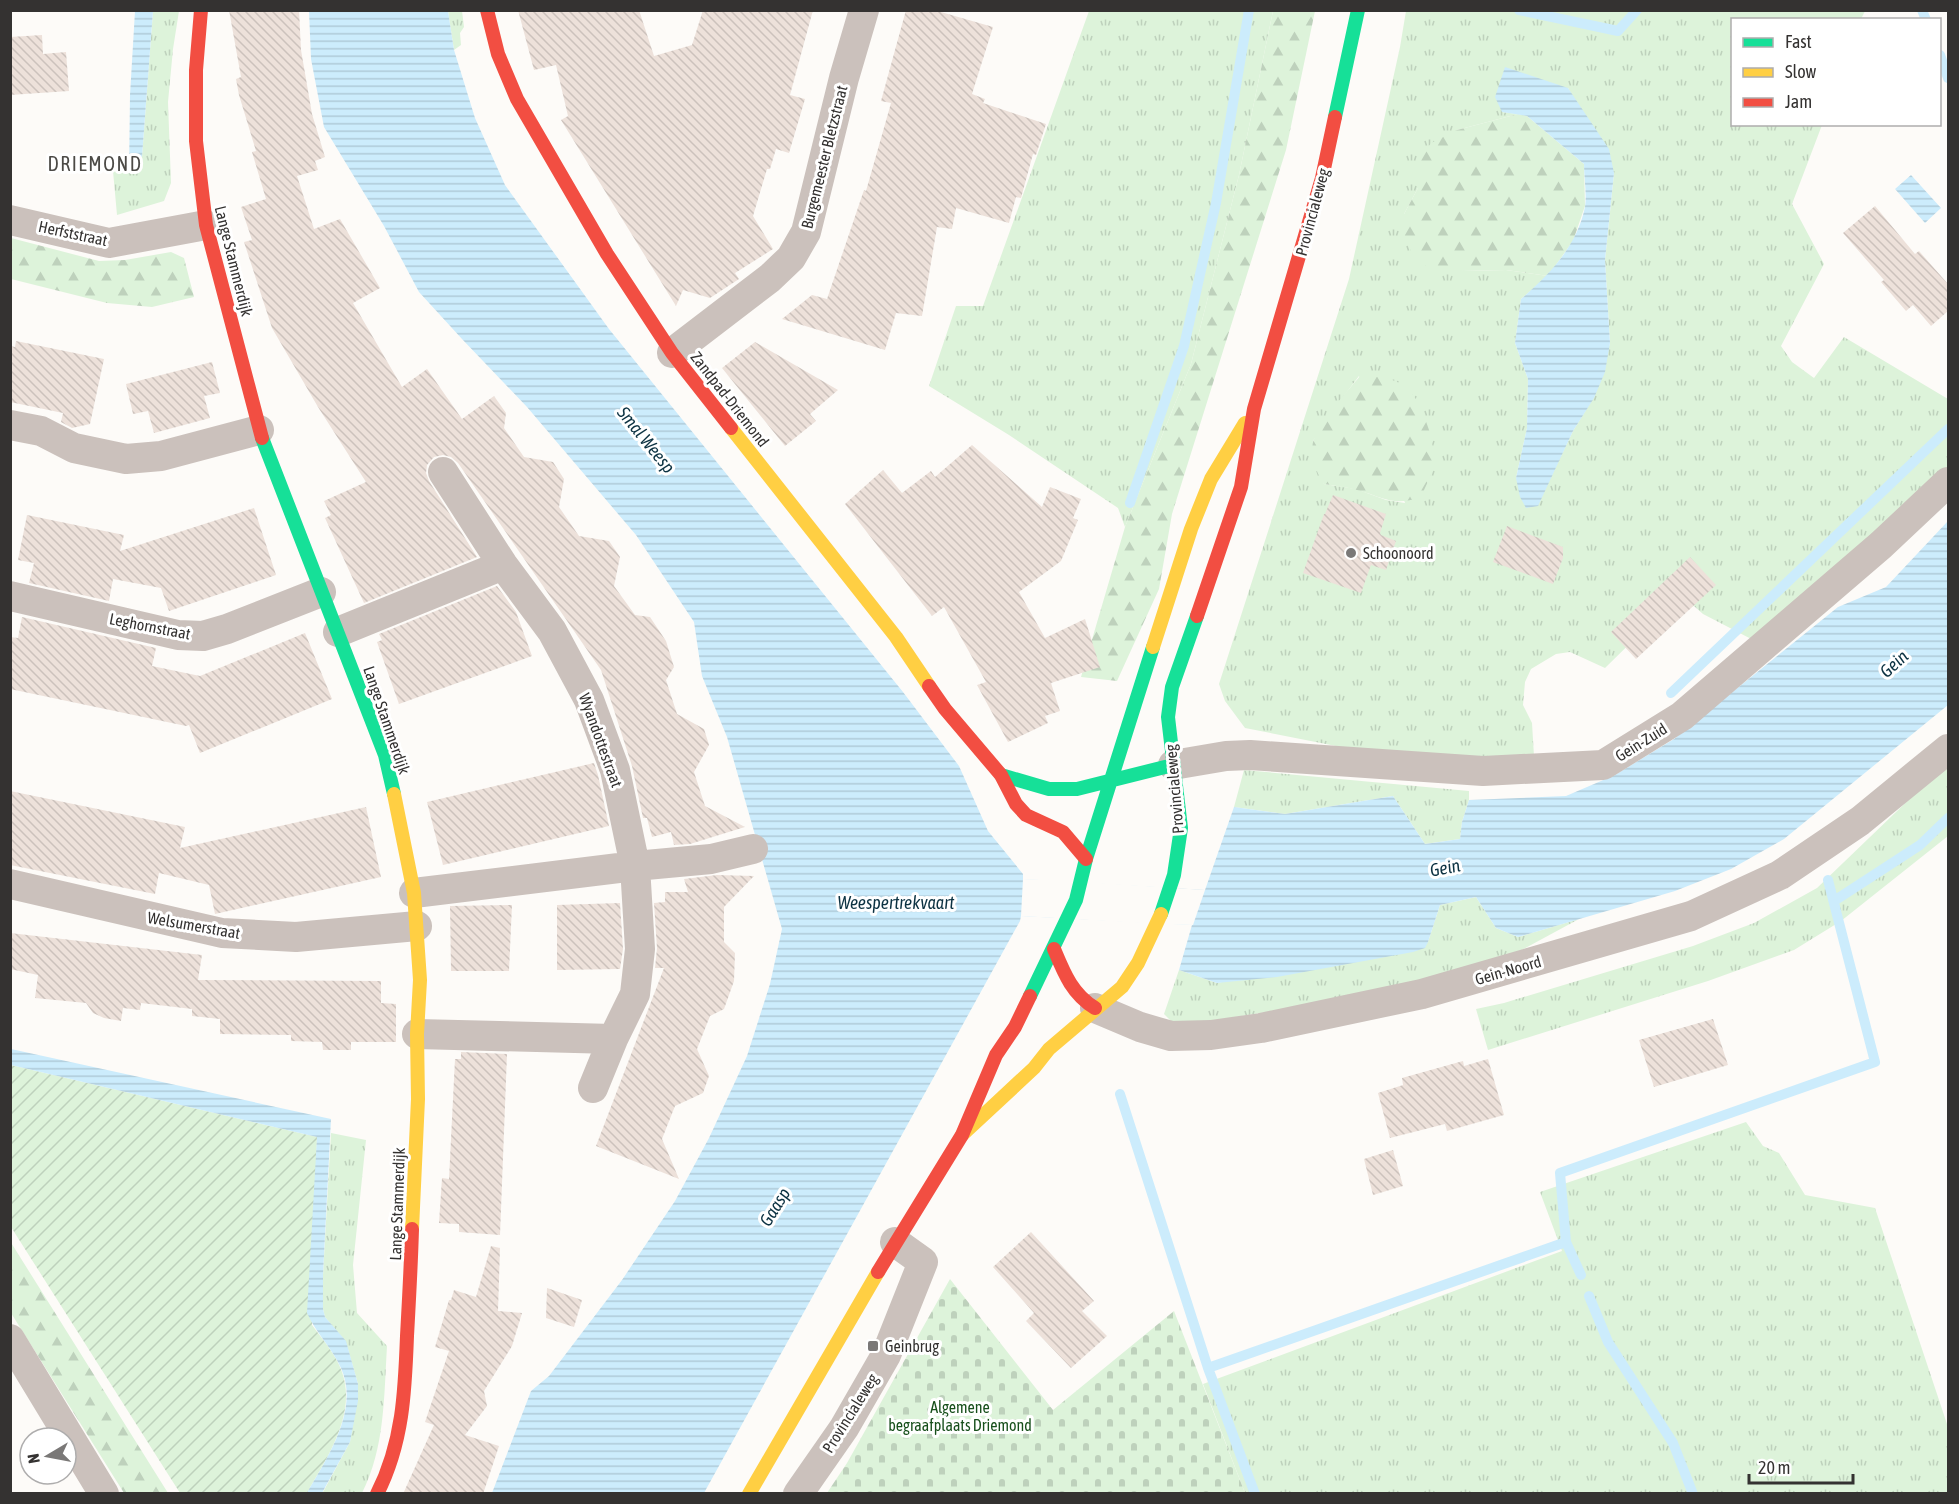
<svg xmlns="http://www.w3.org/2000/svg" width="1959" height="1504" font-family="'Asap Condensed',sans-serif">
	<defs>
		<pattern id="grass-tufts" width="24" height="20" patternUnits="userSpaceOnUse" patternTransform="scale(1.5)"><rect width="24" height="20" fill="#ddf3da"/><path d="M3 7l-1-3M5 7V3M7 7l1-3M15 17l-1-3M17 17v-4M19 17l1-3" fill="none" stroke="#bed1bc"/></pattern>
		<pattern id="forest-firs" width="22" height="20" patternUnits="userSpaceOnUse" patternTransform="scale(1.5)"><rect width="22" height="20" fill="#ddf3da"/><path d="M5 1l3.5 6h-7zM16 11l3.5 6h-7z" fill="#bed1bc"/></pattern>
		<pattern id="cemetery-stones" width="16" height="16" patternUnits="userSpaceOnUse" patternTransform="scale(1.5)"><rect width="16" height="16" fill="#ddf3da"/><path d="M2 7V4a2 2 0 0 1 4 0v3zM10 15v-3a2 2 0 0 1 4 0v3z" fill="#bed1bc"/></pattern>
		<pattern id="garden-furrows" width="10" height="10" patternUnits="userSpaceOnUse" patternTransform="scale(1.5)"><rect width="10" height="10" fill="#ddf3da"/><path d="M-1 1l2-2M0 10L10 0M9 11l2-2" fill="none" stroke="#bed1bc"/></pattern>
		<pattern id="water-rules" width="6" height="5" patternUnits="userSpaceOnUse" patternTransform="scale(1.5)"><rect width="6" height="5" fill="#ccecfc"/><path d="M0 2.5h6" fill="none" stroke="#b0cbd8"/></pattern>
		<pattern id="building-back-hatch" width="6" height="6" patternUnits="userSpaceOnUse" patternTransform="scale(1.5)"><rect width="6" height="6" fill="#ede1da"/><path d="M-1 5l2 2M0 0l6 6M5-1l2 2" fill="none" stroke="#ccc2bc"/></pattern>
	</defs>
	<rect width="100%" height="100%" fill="#fdfbf8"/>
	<path fill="url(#grass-tufts)" fill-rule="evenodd" d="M153 11H179L173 49 168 102 171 183 164 201 117 215 113 171 129 173 141 170Z
		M448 11H462L464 27 460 33 461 45 454 50Z
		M1089 11H1273L1239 175 1191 364 1125 527 1118 508 1009 435 929 386 956 306H983Z
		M1406 11H1865L1861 19 1732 20V124L1822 125 1792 204 1824 264 1781 346 1792 362 1814 378 1844 337 1948 399V470L1757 642 1703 614 1694 606 1661 613 1605 668 1570 652 1556 654 1531 669 1525 682 1523 705 1532 723 1535 773 1483 775 1245 728 1225 701 1219 684 1349 279 1400 47ZM1568 88 1614 173 1605 260 1610 343 1594 397 1573 431 1537 506 1516 478 1527 428 1528 379 1515 343 1521 299 1548 276 1506 270 1463 271 1404 214 1418 188 1457 130 1518 114 1502 112ZM1359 376 1405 503 1386 500 1356 489 1324 484 1313 441 1337 405Z
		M1948 762V836L1841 921 1794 950 1708 981 1488 1050 1476 1009 1504 1003 1693 946 1754 923 1817 888Z
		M1244 770 1469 791V800L1462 822 1460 839 1425 844 1393 796 1285 814 1234 807Z
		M1476 897 1496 928 1518 937 1579 919 1485 970 1267 1012 1198 1023H1173L1164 1014 1179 970 1217 983 1428 942 1440 905Z
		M1746 1122 1763 1146 1779 1153 1805 1195 1875 1208 1947 1424H1948V1493H1245L1203 1384 1562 1251 1540 1192Z
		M331 1133 366 1140 353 1265 357 1313 387 1346C384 1396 385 1448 362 1493L322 1494 350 1442 358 1384 346 1342 325 1317 323 1309V1275Z"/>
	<path fill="url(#forest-firs)" d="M1273 11H1315L1286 150 1172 514 1159 589 1117 681 1081 677 1125 527 1191 364 1239 175Z
		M1518 114 1527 116 1584 164 1585 206 1573 241 1548 276 1506 270 1463 271 1426 266 1414 258 1404 234V214L1418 188 1417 164 1431 143 1457 130Z
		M11 238 99 261 125 260 171 252 184 258 194 297 152 307 107 303 11 279Z
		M1360 376C1404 376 1416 389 1429 430 1432 440 1435 457 1433 467 1431 477 1425 487 1421 497 1393 507 1383 497 1357 490 1346 487 1335 486 1324 484 1316 473 1309 452 1314 439 1323 418 1345 394 1360 376Z
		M10 1241 168 1493H124L11 1313Z"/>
	<path fill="url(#cemetery-stones)" d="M950 1279 1053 1410 1174 1311 1245 1493H827L847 1463Z"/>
	<path fill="url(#garden-furrows)" d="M11 1065 317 1137 312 1325C322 1339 336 1354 342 1372 357 1414 327 1458 307 1493H180L11 1227Z"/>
	<path fill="url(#water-rules)" d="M135 11H153L141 170 129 173 130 95Z
		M309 11H448L454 50 475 118 505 185 609 329 903 692 959 766 988 831 1023 874V879L1205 890 1234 807 1285 814 1393 796 1425 844 1460 839 1462 822 1469 800 1566 796 1615 775 1674 739 1838 607 1886 587 1948 521V705L1784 839 1731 869 1675 891 1518 937 1496 928 1476 897 1440 905 1428 942 1425 948 1413 952 1277 977 1217 983 1179 970 1192 925 1021 916 1020 921 704 1493H492L531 1391 549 1376 622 1280 675 1201 709 1138 747 1056 770 984 782 929 727 737 702 676 694 622 636 535 527 407 462 339 419 292 384 226 324 127 311 59Z
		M1505 67 1568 88 1609 149 1614 173 1605 260 1610 343 1605 372 1594 398 1573 431 1538 506 1526 508 1520 497 1516 478 1527 428 1528 379 1515 343 1521 299C1550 274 1577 246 1585 207 1587 194 1584 178 1584 164L1527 116 1502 112 1495 97Z
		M1911 175 1941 208 1925 223 1895 189Z
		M11 1049 331 1119 323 1275V1309L325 1317 346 1341 358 1384V1401L350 1442 322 1493H307C327 1458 360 1410 341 1368 332 1348 316 1333 307 1313L317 1137 11 1065Z"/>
	<path fill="#fdfbf8" d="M1023 879 1055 880 1205 890 1193 925 1158 924 1021 916Z"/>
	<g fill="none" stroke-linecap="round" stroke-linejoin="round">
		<path stroke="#ccecfc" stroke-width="10" d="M1519 10 1618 31 1637 10
			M1922 10 1926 20
			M1940 55 1948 78
			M1130 503 1184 346 1216 203 1249 10
			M1671 693 1948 429
			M1834 901 1920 845 1948 818
			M1120 1094 1208 1368 1255 1494
			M1581 1275 1566 1242 1560 1173 1875 1062 1828 880
			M1589 1296 1608 1342 1673 1443 1693 1494
			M1208 1368 1566 1242"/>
	</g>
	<path fill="url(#building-back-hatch)" d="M229 10H299L301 50 312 114 325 157 315 161 318 170 297 176 314 229 340 219 380 288 353 303 402 387 427 369 462 419 494 396 506 413 504 428 524 457 553 462 564 479 559 507 579 536 609 541 620 557 614 586 635 615 650 617 666 641 674 667 666 680 677 714 704 729 709 745 694 772 705 806 745 827 690 844 674 845 671 832 652 837 647 818H643L632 766 601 670 458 463 451 457 443 455 434 457 427 465 426 473 429 481 477 557 364 603 325 518 331 515 324 501 366 482 318 407 272 328 244 242 252 240 241 207 266 199 252 152 256 151 239 95 236 79 241 77Z
		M518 10H639L654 56 692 45 703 10H813L790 95 805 99 789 153 776 149 770 169H767L753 216 773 249 735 273 739 279 710 298 683 290 676 306 561 120 568 116 556 65 534 70Z
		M906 10H934L993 27 972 94 985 99 983 103 1046 124 1036 155 1033 154 1021 198 1016 197 1009 223 956 208 952 229 937 227 922 316 896 313 885 350 782 319 812 295 827 299 864 190 866 191 891 103 881 101Z
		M42 35 43 54 66 52 69 91 10 95V37Z
		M1875 206 1915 254 1919 251 1948 284V311L1931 326 1913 305 1906 311 1881 282 1884 280 1843 233Z
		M16 341 104 359 90 424 72 428 61 422 63 413 10 402V346L15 347Z
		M755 342 838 390 810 414 816 421 785 446 722 368Z
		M212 362 220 393 204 396 210 418 154 433 148 411 133 414 126 384Z
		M972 445 1042 507 1050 487 1081 499 1073 518 1078 520 1061 561 1019 592 1045 638 1085 619 1100 667 1051 683 1060 711 1045 716 1048 723 1008 742 977 685 986 682 944 607 932 616 845 504 883 470 902 493 931 471 935 477Z
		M1333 495 1386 514 1380 533 1381 535 1396 541 1386 570 1371 565 1361 593 1303 573 1324 514H1325Z
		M254 508 276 575 169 611 161 588 113 579 109 601 29 583 34 563 18 560 27 515 124 535 120 551Z
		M1507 526 1563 547V558L1553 584 1493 562Z
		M1690 557 1716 585 1636 659 1611 632Z
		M497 586 516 612 532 656 399 704 377 642 382 640 379 634Z
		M22 617 156 648 152 666 200 676 305 633 332 699 200 753 189 725 186 726 10 689V637L18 638Z
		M594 763 598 775 609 826 443 865 427 802Z
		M10 791 185 827 180 848 366 807 381 877 215 914 209 885 159 873 155 894 10 865Z
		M717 875 754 876 724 907V942L735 953 734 981 724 1009 710 1016 697 1049 709 1076 703 1093 675 1106 662 1139 679 1179 596 1146 664 968H655L657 948 654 903 665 902V892H688L684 879Z
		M620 903 623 949 620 969 557 970V905Z
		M512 905 509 971H451L450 906Z
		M10 933 202 955 198 980 381 981V1003L396 1004V1042H351V1050H323L322 1042 291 1041V1035L220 1034V1019L192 1016V1009L141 1003 140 1010 123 1008 121 1021 104 1018 93 1013 86 1003 35 998 38 975 10 969Z
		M1713 1019 1728 1065 1654 1087 1639 1040Z
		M461 1052 507 1054 500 1235 459 1232V1224L439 1223 442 1178 449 1179 455 1059H461Z
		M1488 1059 1504 1115 1447 1131 1445 1124 1390 1138 1378 1093 1403 1085 1402 1078 1463 1061 1464 1066Z
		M1393 1150 1403 1186 1373 1195 1364 1159Z
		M1031 1232 1094 1301 1082 1311 1107 1336 1071 1368 1026 1321 1034 1313 993 1267Z
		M491 1246 500 1248 498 1311 522 1313 512 1346 484 1391 487 1406 465 1435 499 1446 483 1494H403L434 1425 425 1422 449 1351 435 1347 449 1300H451L454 1290 476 1297Z
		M547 1288 582 1300 574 1327 546 1318Z"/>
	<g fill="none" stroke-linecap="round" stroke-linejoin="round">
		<path stroke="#cbc1bc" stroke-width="30" d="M10 220 109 243 206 225
			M672 353 770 278 791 258 806 232 844 78 864 10
			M10 425 41 431 74 448 126 459 161 456 259 430
			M443 472 503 565 552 631 589 700 615 770 635 866 640 949 635 994 613 1039 593 1088
			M10 596 178 635 203 636 227 629 321 592
			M338 632 503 565
			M1173 765 1226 756 1250 755 1483 771 1603 765 1682 716 1881 545 1948 482
			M10 884 222 933 296 937 417 926
			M414 893 635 866 711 859 753 849
			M1095 1008 1140 1027 1171 1036 1211 1035 1261 1028 1422 994 1691 916 1780 875 1860 821 1948 749
			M417 1034 613 1039
			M10 1339 104 1494
			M798 1494 844 1428 886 1355 923 1262 895 1242"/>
		<path stroke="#16e098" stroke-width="14" d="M1335 117 1358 10
			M262 438 385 755 394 794
			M1001 775 1049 789H1077L1173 765
			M1161 914 1174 875 1181 828 1168 717 1172 687 1197 616
			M1030 996 1076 900 1086 859 1153 647"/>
		<path stroke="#ffcf43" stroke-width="14" d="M731 428 896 637 929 686
			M1153 647 1191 529 1211 479 1245 423
			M394 794 414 893 420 980 417 1034 418 1099 412 1229
			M962 1135 1034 1068 1049 1049 1122 987 1138 963 1161 914
			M749 1494 878 1272"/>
		<path stroke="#f24e42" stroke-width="14" d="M201 10 196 70V141L206 225 262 438
			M487 10 498 54 517 99 607 254 672 353 731 428
			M1197 616 1241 487 1254 409 1322 178 1335 117
			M929 686 945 709 1001 775 1016 804 1026 815 1063 832 1086 859
			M1054 949C1064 973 1072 994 1095 1008
			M878 1272 962 1135 996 1055 1015 1027 1030 996
			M377 1494C403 1443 405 1391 407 1336 409 1300 411 1265 412 1229"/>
	</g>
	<g fill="#7a7877" stroke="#fff" stroke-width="2">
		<circle cx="1351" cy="553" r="6"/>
		<rect x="867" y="1340" width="12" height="12" rx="3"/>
	</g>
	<g text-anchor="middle" stroke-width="6" stroke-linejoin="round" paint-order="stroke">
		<g font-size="16" fill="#343231" stroke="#fff">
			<text transform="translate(824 157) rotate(-76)" y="6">Burgemeester Bletzstraat</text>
			<text transform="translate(1312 212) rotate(-75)" y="6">Provincialeweg</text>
			<text transform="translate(73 233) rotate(12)" y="6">Herfststraat</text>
			<text transform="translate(234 261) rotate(76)" y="6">Lange Stammerdijk</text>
			<text transform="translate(730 399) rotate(52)" y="6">Zandpad-Driemond</text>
			<text transform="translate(150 626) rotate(11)" y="6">Leghornstraat</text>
			<text transform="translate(387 720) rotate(71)" y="6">Lange Stammerdijk</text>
			<text transform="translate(601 740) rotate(70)" y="6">Wyandottestraat</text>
			<text transform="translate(1641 742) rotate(-32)" y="6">Gein-Zuid</text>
			<text transform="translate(1174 789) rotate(-95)" y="6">Provincialeweg</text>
			<text transform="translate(194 925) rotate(10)" y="6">Welsumerstraat</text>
			<text transform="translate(1508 970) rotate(-16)" y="6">Gein-Noord</text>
			<text transform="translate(397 1204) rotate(-88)" y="6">Lange Stammerdijk</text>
			<text transform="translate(850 1413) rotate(-58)" y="6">Provincialeweg</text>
		</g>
		<g font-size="16" fill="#343231" stroke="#fff" text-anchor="start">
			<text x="1363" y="559">Schoonoord</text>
			<text x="885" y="1352">Geinbrug</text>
		</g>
		<g font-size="16" fill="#174f1b" stroke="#fff">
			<text x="960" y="1413">Algemene<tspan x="960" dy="18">begraafplaats Driemond</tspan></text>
		</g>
		<g font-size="18" font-style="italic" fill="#0c3242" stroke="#fff">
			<text transform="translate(646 440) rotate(51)" y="6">Smal Weesp</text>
			<text transform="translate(1894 664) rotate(-42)" y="6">Gein</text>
			<text transform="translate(1445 868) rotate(-11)" y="6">Gein</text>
			<text x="896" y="909">Weespertrekvaart</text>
			<text transform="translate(775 1207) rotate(-58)" y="6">Gaasp</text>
		</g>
		<g font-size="20" letter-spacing="1.5" fill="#4c4a46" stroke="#fff">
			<text x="95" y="171">DRIEMOND</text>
		</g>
	</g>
	<rect width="1959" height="1504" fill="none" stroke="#343231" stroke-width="24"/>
	<rect x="1731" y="18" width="210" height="108" fill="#ffffff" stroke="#aeadad" stroke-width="1.5"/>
	<rect x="1743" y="38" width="30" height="9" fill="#16e098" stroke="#aeadad" stroke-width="1.5"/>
	<text x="1785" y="48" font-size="18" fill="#343231">Fast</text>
	<rect x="1743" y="68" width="30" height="9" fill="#ffcf43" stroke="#aeadad" stroke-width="1.5"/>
	<text x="1785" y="78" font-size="18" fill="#343231">Slow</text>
	<rect x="1743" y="98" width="30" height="9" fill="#f24e42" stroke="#aeadad" stroke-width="1.5"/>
	<text x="1785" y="108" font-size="18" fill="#343231">Jam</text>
	<g transform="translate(48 1456) rotate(260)"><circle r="28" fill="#ffffff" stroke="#aeadad" stroke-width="1.5"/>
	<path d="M0-4.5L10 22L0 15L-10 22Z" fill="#7a7877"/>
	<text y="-9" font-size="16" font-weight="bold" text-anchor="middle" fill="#343231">N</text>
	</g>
	<path d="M1749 1474v9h104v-9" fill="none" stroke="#343231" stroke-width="3"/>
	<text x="1758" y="1474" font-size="18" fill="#343231" stroke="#ffffff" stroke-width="4.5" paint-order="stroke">20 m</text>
</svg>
